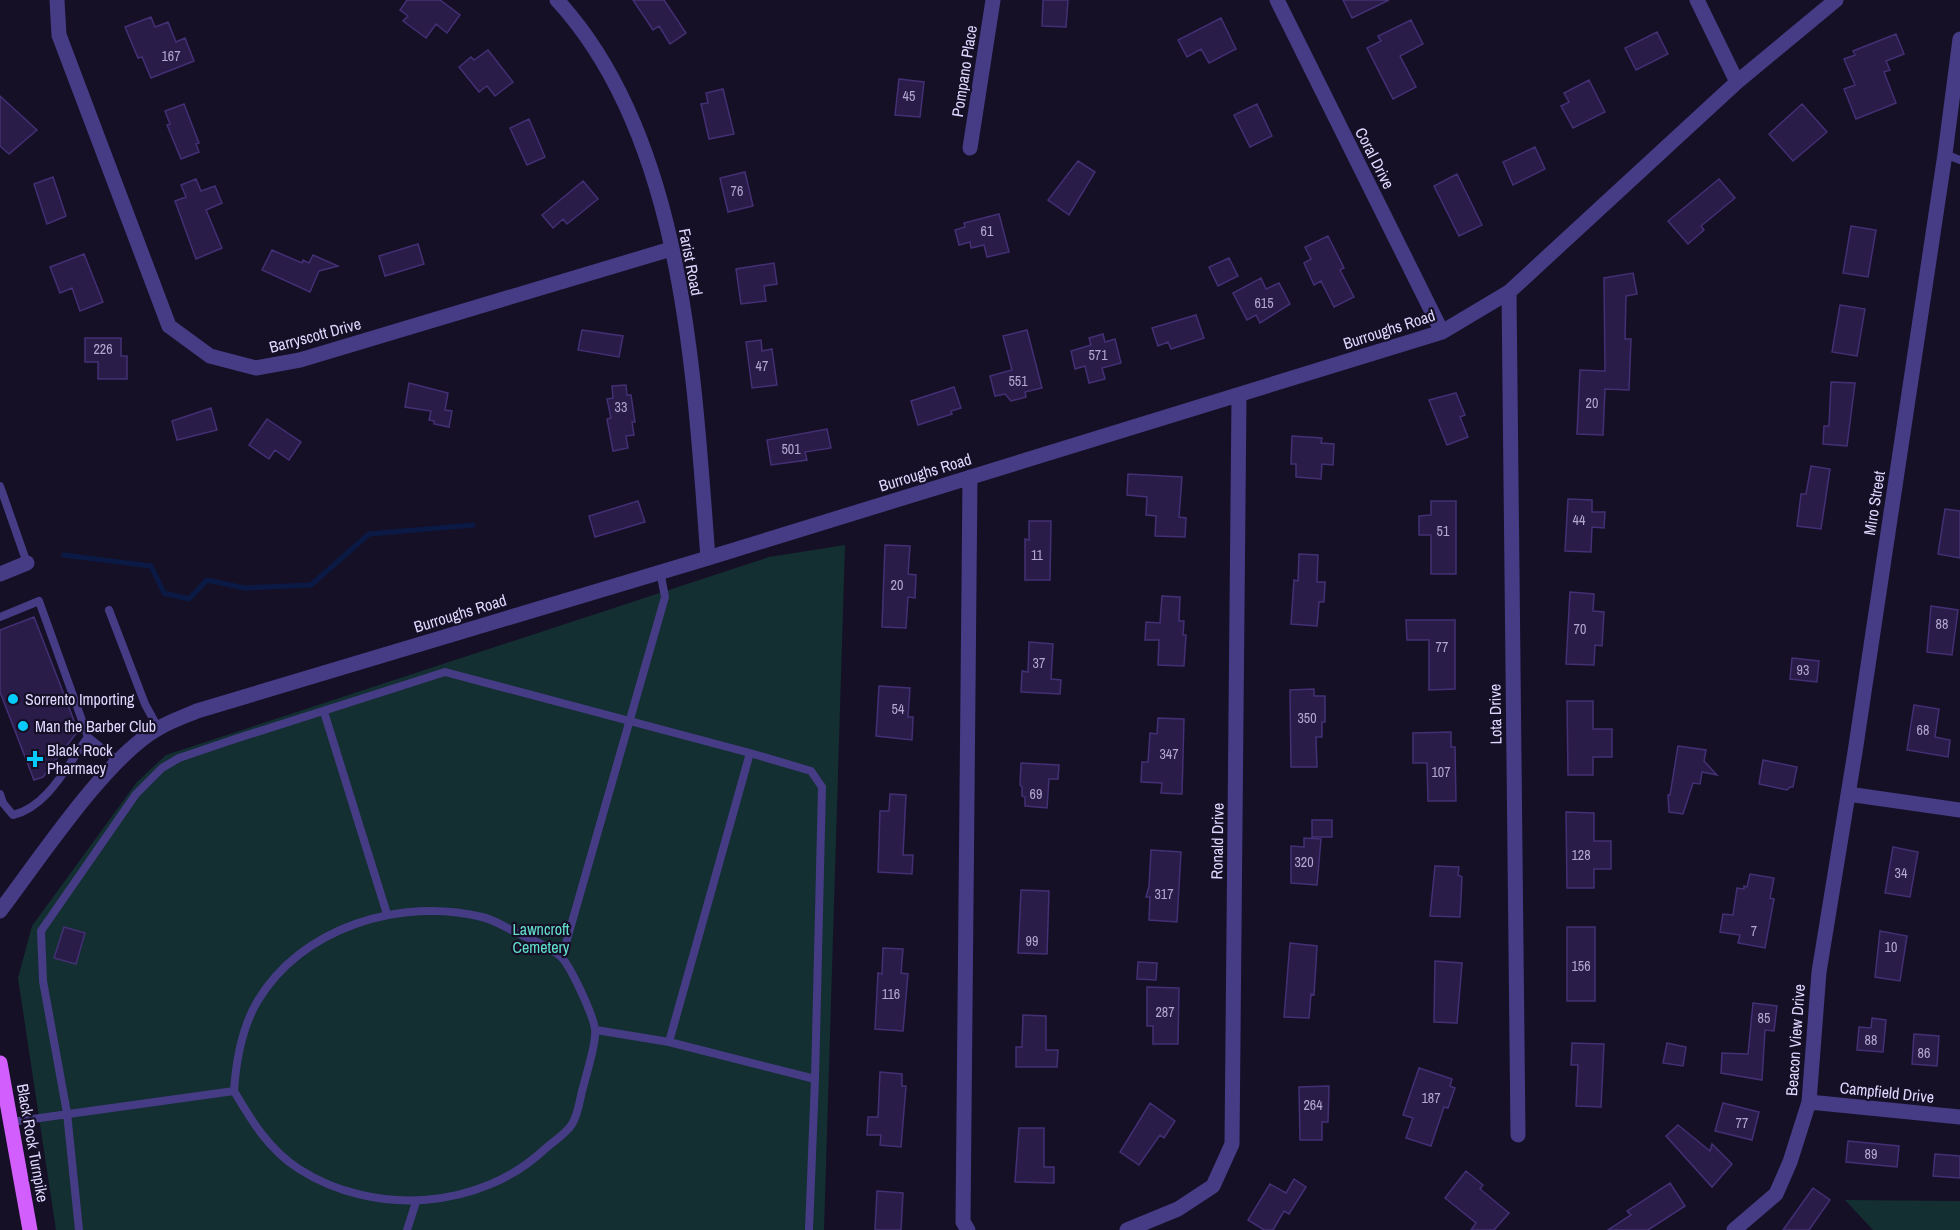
<svg xmlns="http://www.w3.org/2000/svg" width="1960" height="1230" font-family="'Archivo Narrow',sans-serif">
	<rect width="100%" height="100%" fill="#161027"/>
	<path fill="#132f31" d="M845 545 824 1230H56L18 978 32 926 137 782 166 755 769 557Z
		M1845 1200 1960 1201V1230H1873Z"/>
	<g fill="none" stroke-linecap="round" stroke-linejoin="round">
		<path stroke="#0b1a45" stroke-width="5" d="M64 555 151 566 164 593 189 599 207 580 244 588 311 585 369 534 473 525"/>
	</g>
	<path fill="#2a1c48" stroke="#432f74" stroke-width="1.5" d="M407 0H440L460 15 447 33 436 24 426 38 403 21 408 16 400 10Z
		M633 0H664L686 33 670 44 659 26 653 30Z
		M1043 0H1068L1066 27 1042 26Z
		M1343 0H1389L1352 18Z
		M151 17 155 27 168 22 176 42 185 38 194 61 151 78 142 57 138 58 125 27Z
		M1221 18 1236 49 1209 63 1201 49 1187 57 1178 40Z
		M1411 20 1423 44 1400 56 1416 87 1393 99 1367 48 1381 41 1378 36Z
		M1657 32 1668 54 1636 70 1625 48Z
		M1896 34 1904 54 1886 61 1890 70 1884 72 1896 103 1856 119 1844 89 1855 85 1844 59 1855 55 1853 51Z
		M488 50 513 82 495 96 487 86 479 92 459 67 471 57 474 60Z
		M899 79 924 82 920 117 895 115Z
		M1589 80 1605 112 1573 128 1561 106 1569 102 1564 93Z
		M723 89 734 134 709 139 701 104 708 103 706 93Z
		M0 96 37 130 9 154 0 146Z
		M184 104 199 143 196 144 199 152 181 159 167 125 170 124 165 111Z
		M1257 104 1272 136 1250 147 1234 115Z
		M1802 104 1827 132 1793 161 1769 134Z
		M529 119 545 157 527 165 510 128Z
		M1535 147 1545 169 1513 185 1503 162Z
		M1078 161 1095 172 1069 215 1048 200Z
		M745 172 753 206 728 212 720 178Z
		M1457 174 1482 225 1459 236 1434 186Z
		M53 177 66 216 47 224 34 184Z
		M196 179 201 191 215 186 222 203 206 210 222 248 196 259 175 201 186 197 181 185Z
		M1719 179 1735 198 1701 226 1704 230 1688 244 1668 221Z
		M583 181 598 199 567 224 563 219 553 228 542 215Z
		M999 214 1009 252 987 257 984 245 971 248 970 242 959 245 955 230 965 227 964 223Z
		M1851 226 1876 230 1868 277 1843 273Z
		M1328 236 1344 268 1340 270 1354 297 1334 307 1321 281 1314 285 1304 263 1311 259 1305 247Z
		M418 244 424 264 385 276 379 256Z
		M272 250 302 263 303 260 309 263 313 255 338 266 319 271 310 292 262 270Z
		M84 254 103 302 80 311 72 288 60 293 50 267Z
		M1229 258 1238 276 1218 286 1209 267Z
		M774 263 777 284 764 286 766 301 741 304 736 269Z
		M1633 273 1637 294 1626 296 1625 339H1631L1629 390 1605 389 1603 435 1577 434 1580 370 1605 371 1604 278Z
		M1261 278 1266 289 1279 283 1290 304 1260 323 1256 315 1247 320 1233 293Z
		M1840 305 1865 309 1857 356 1832 352Z
		M1196 315 1204 338 1171 349 1168 342 1158 346 1152 328Z
		M582 330 623 336 619 357 578 350Z
		M1027 330 1042 388 1025 392 1026 397 1011 401 1005 394 995 396 990 376 1012 370 1003 336Z
		M1103 334 1105 342 1115 339 1121 363 1102 368 1105 379 1089 383 1085 366 1075 369 1071 351 1091 345 1089 338Z
		M85 338H121V356H127V379H98V362H85Z
		M761 340 762 351 772 349 777 385 752 388 746 342Z
		M1831 382 1855 383 1847 446 1823 444 1824 426H1829Z
		M409 383 448 393 445 410 452 411 449 427 434 424V421L429 420 431 411 405 407Z
		M626 385 627 395H631L635 422H632L634 435 626 436 628 448 613 451 607 419 611 418 607 399 613 398 612 386Z
		M954 387 961 408 951 411 952 414 918 425 911 401Z
		M1456 393 1465 415 1460 417 1468 437 1447 445 1429 400Z
		M211 408 217 430 177 440 172 421Z
		M267 419 301 442 289 460 275 450 269 459 249 445Z
		M827 429 831 448 805 452 807 460 771 465 767 440Z
		M1292 436 1322 438 1321 443 1334 444 1333 465 1322 464 1321 479 1296 477V464H1291Z
		M1811 466 1830 469 1821 529 1797 526 1801 494H1806Z
		M1128 474 1182 477 1179 517 1186 518 1185 537 1155 536 1156 516 1146 515 1147 497 1127 495Z
		M1568 499 1592 500V512H1605L1604 528 1592 527 1591 552 1565 551Z
		M638 501 645 522 595 537 589 516Z
		M1431 501H1456V574H1431V535H1419V516L1431 515Z
		M1945 509 1960 511V558L1938 554Z
		M1029 521H1051L1050 580H1025V539L1029 540Z
		M885 545 910 546 908 574 916 575 915 598 908 597 906 628 882 627Z
		M1299 554 1318 555 1317 582H1325L1324 602H1319L1317 626 1291 624 1294 580 1298 581Z
		M1570 592 1594 594 1593 611 1604 612 1602 646 1595 645 1594 665 1566 664Z
		M1162 596 1180 597 1179 621H1184L1183 635H1186L1184 666 1158 665 1159 640H1145L1146 622 1160 623Z
		M1931 606 1958 610 1952 655 1927 652Z
		M34 617 78 731 43 777 34 780 0 692V630Z
		M1406 620H1455V689L1429 690V640H1407Z
		M1029 642 1053 644 1051 679 1061 680 1060 694 1021 692 1022 671 1028 672Z
		M1792 658 1819 661 1817 682 1790 679Z
		M879 686 910 688 908 717H913L912 740 876 736Z
		M1314 689V696H1325V722H1322V737H1316L1317 767H1291L1290 690Z
		M1567 701H1593V729H1612V757H1593V775H1568Z
		M1914 705 1939 709 1935 737 1950 740 1948 757 1907 750Z
		M1158 718 1184 719 1182 794 1161 793 1162 783 1141 782 1142 762H1148L1150 733 1157 734Z
		M1451 732V747H1455L1456 801H1428L1427 763H1413V733Z
		M1678 746 1706 750 1704 761 1717 775 1702 772 1700 784 1693 783 1683 814 1669 812 1668 795H1670Z
		M1763 760 1797 767 1793 787H1790L1787 790 1759 784Z
		M1021 763 1059 765 1058 779H1049L1047 808 1025 806V797L1022 796V787L1020 785Z
		M890 794 906 795 903 855H913L912 874 878 872 880 811H889Z
		M1566 812 1594 813V841H1611V869H1594V888H1567Z
		M1312 820H1332V837H1312Z
		M1304 838 1321 839 1317 885 1291 883V846L1304 847Z
		M1893 847 1918 852 1910 897 1885 893Z
		M1151 850 1181 852 1177 922 1149 920 1150 897H1146L1149 886Z
		M1435 866 1459 867 1458 875 1462 877 1460 917 1430 916Z
		M1750 874 1774 878 1770 898 1774 899 1765 948 1738 943 1740 935 1720 932 1723 914 1733 915 1737 888 1744 889V886L1747 887Z
		M1021 890 1049 891 1047 954 1018 953Z
		M64 927 85 933 76 964 54 958Z
		M1567 927H1595V1001H1567Z
		M1880 931 1907 936 1900 981 1875 977Z
		M1290 943 1317 946 1314 995 1311 994 1309 1018 1284 1017Z
		M883 948 903 949 901 973 908 974 903 1031 875 1029 878 973 882 974Z
		M1435 961 1462 963 1457 1023 1434 1022Z
		M1138 962 1157 963 1156 980 1137 979Z
		M1147 987 1179 988 1178 1044H1153V1026H1147Z
		M1753 1003 1777 1006 1774 1031 1765 1030 1762 1080 1721 1073 1722 1053 1748 1054Z
		M1023 1015 1046 1016V1050H1058L1057 1067H1016V1047H1022Z
		M1872 1018 1886 1020 1883 1052 1857 1050 1859 1027 1871 1028Z
		M1914 1034 1939 1036 1937 1066 1912 1064Z
		M1572 1043 1604 1044 1601 1107 1576 1106 1578 1065H1571Z
		M1667 1043 1686 1047 1683 1066 1663 1063Z
		M1419 1068 1452 1079 1450 1086 1455 1088 1448 1108 1444 1107 1431 1146 1406 1138 1413 1118 1403 1115Z
		M880 1072 902 1074V1086H906L901 1147 880 1145 881 1135H867L868 1117H878Z
		M1329 1086 1328 1122H1322V1140H1300L1299 1087Z
		M1150 1103 1175 1121 1164 1138 1160 1135 1139 1165 1120 1152Z
		M1723 1103 1759 1112 1752 1140 1715 1131Z
		M1678 1125 1710 1151 1712 1144 1732 1164 1712 1187 1666 1136Z
		M1019 1128H1044V1167H1054V1183L1015 1182Z
		M1848 1141 1899 1146 1897 1167 1846 1162Z
		M1935 1154 1960 1156V1178L1933 1176Z
		M1466 1171 1483 1185 1480 1189 1509 1213 1494 1230H1471L1476 1223 1445 1198Z
		M1294 1179 1306 1187 1289 1214 1284 1211 1273 1230H1264L1248 1220 1270 1184 1286 1193Z
		M1670 1183 1685 1206 1648 1230H1608L1631 1215 1627 1211Z
		M1813 1188 1830 1200 1809 1230H1783Z
		M877 1191 903 1193 901 1230H875Z"/>
	<g fill="none" stroke-linecap="round" stroke-linejoin="round">
		<path stroke="#463c85" stroke-width="8" d="M1945 154 1960 160
			M0 486 27 563
			M109 610 145 704 158 728
			M0 617 39 601 88 737C68 764 48 807 13 815L3 803 0 794
			M324 712 387 914
			M88 737 119 762
			M562 957 665 597 660 571
			M596 1030 669 1042 815 1079 809 1230
			M669 1042 750 753 811 771 822 787 815 1079
			M11 1122 234 1091C236 1061 242 1028 257 1002 301 927 401 897 482 917 495 920 507 928 519 934 533 940 548 946 560 956 570 964 593 1015 595 1029 597 1042 587 1071 584 1084 580 1096 579 1113 572 1124 567 1133 554 1141 546 1148 481 1210 374 1217 299 1169 269 1150 251 1120 234 1091
			M79 1230 67 1113 43 981 41 931 136 794 162 768 179 758 235 739 445 672 750 753
			M407 1230 416 1202"/>
		<path stroke="#463c85" stroke-width="15" d="M57 0 59 35 169 326 210 356 256 368 300 360 671 249
			M557 0C685 139 694 378 708 558
			M1277 0 1442 332
			M1697 0 1737 82
			M970 148 993 0
			M1509 292 1518 1135
			M0 574 27 563
			M1848 794 1960 810
			M0 911C39 860 106 757 159 728 171 721 185 716 197 711L708 558 1442 332 1509 292 1737 82 1836 0
			M1809 1102 1960 1117
			M968 1230 963 1222 970 477
			M1127 1230 1178 1209 1213 1186 1232 1144 1239 396
			M1734 1230 1776 1194 1790 1162 1809 1102 1819 972 1855 752 1945 154 1960 39"/>
		<path stroke="#d25ffd" stroke-width="15" d="M0 1063 30 1230"/>
	</g>
	<g fill="#05cafc" stroke="#161027" stroke-width="2">
		<circle cx="13" cy="699" r="6"/>
		<circle cx="23" cy="726" r="6"/>
		<path d="M32 750h6v6h6v6h-6v6h-6v-6h-6v-6h6z"/>
	</g>
	<g text-anchor="middle" stroke-width="4.5" stroke-linejoin="round" paint-order="stroke">
		<g font-size="14" fill="#b2a8d0">
			<text x="171" y="61">167</text>
			<text x="909" y="101">45</text>
			<text x="737" y="196">76</text>
			<text x="987" y="236">61</text>
			<text x="1264" y="308">615</text>
			<text x="103" y="354">226</text>
			<text x="1098" y="360">571</text>
			<text x="762" y="371">47</text>
			<text x="1018" y="386">551</text>
			<text x="1592" y="408">20</text>
			<text x="621" y="412">33</text>
			<text x="791" y="454">501</text>
			<text x="1579" y="525">44</text>
			<text x="1443" y="536">51</text>
			<text x="1037" y="560">11</text>
			<text x="897" y="590">20</text>
			<text x="1942" y="629">88</text>
			<text x="1580" y="634">70</text>
			<text x="1442" y="652">77</text>
			<text x="1039" y="668">37</text>
			<text x="1803" y="675">93</text>
			<text x="898" y="714">54</text>
			<text x="1307" y="723">350</text>
			<text x="1923" y="735">68</text>
			<text x="1169" y="759">347</text>
			<text x="1441" y="777">107</text>
			<text x="1036" y="799">69</text>
			<text x="1581" y="860">128</text>
			<text x="1304" y="867">320</text>
			<text x="1901" y="878">34</text>
			<text x="1164" y="899">317</text>
			<text x="1754" y="936">7</text>
			<text x="1032" y="946">99</text>
			<text x="1891" y="952">10</text>
			<text x="1581" y="971">156</text>
			<text x="891" y="999">116</text>
			<text x="1165" y="1017">287</text>
			<text x="1764" y="1023">85</text>
			<text x="1871" y="1045">88</text>
			<text x="1924" y="1058">86</text>
			<text x="1431" y="1103">187</text>
			<text x="1313" y="1110">264</text>
			<text x="1742" y="1128">77</text>
			<text x="1871" y="1159">89</text>
		</g>
		<g font-size="16" fill="#dfd7fe" stroke="#161027">
			<text transform="translate(964 71) rotate(-81)" y="6">Pompano Place</text>
			<text transform="translate(1375 158) rotate(63)" y="6">Coral Drive</text>
			<text transform="translate(691 262) rotate(79)" y="6">Farist Road</text>
			<text transform="translate(1389 329) rotate(-18)" y="6">Burroughs Road</text>
			<text transform="translate(315 335) rotate(-15)" y="6">Barryscott Drive</text>
			<text transform="translate(925 472) rotate(-17)" y="6">Burroughs Road</text>
			<text transform="translate(1874 503) rotate(-81)" y="6">Miro Street</text>
			<text transform="translate(460 613) rotate(-17)" y="6">Burroughs Road</text>
			<text transform="translate(1495 714) rotate(-91)" y="6">Lota Drive</text>
			<text transform="translate(1217 841) rotate(-89)" y="6">Ronald Drive</text>
			<text transform="translate(1795 1040) rotate(-86)" y="6">Beacon View Drive</text>
			<text transform="translate(1887 1092) rotate(6)" y="6">Campfield Drive</text>
			<text transform="translate(33 1143) rotate(80)" y="6">Black Rock Turnpike</text>
		</g>
		<g font-size="16" fill="#dfd7fe" stroke="#161027" text-anchor="start">
			<text x="25" y="705">Sorrento Importing</text>
			<text x="35" y="732">Man the Barber Club</text>
			<text x="47" y="756">Black Rock<tspan x="47" dy="18">Pharmacy</tspan></text>
		</g>
		<g font-size="16" fill="#62dfcc" stroke="#161027">
			<text x="541" y="935">Lawncroft<tspan x="541" dy="18">Cemetery</tspan></text>
		</g>
	</g>
</svg>
